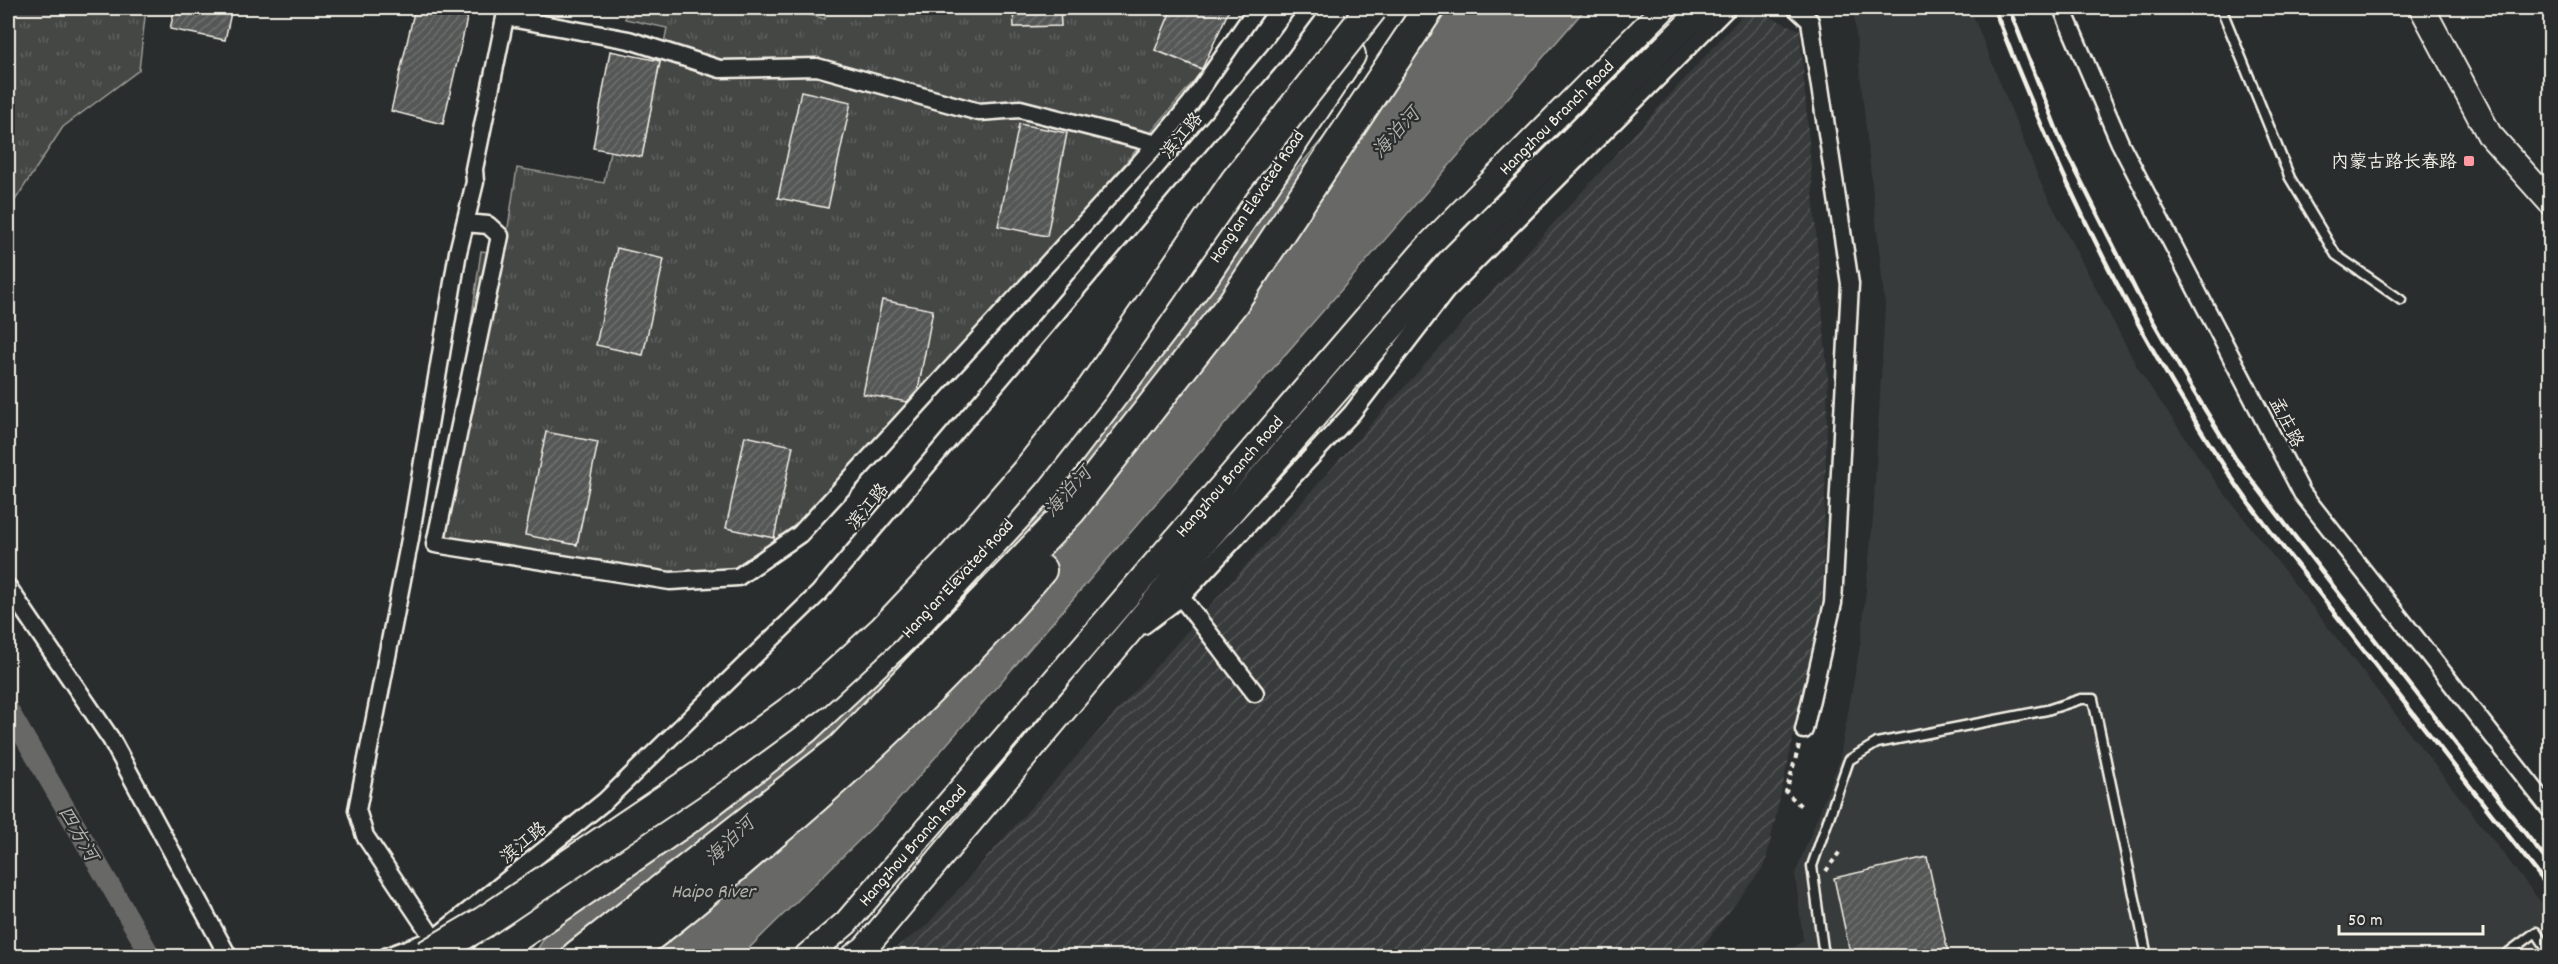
<svg xmlns="http://www.w3.org/2000/svg" width="2558" height="964" font-family="Dekko,'LXGW WenKai TC',sans-serif">
	<defs>
		<pattern id="industrial-furrows" width="10" height="10" patternUnits="userSpaceOnUse" patternTransform="scale(1.5)"><rect width="10" height="10" fill="#373a3a"/><path d="M-1 1l2-2M0 10L10 0M9 11l2-2" fill="none" stroke="#555756"/></pattern>
		<pattern id="grass-tufts" width="24" height="20" patternUnits="userSpaceOnUse" patternTransform="scale(1.5)"><rect width="24" height="20" fill="#444645"/><path d="M3 7l-1-3M5 7V3M7 7l1-3M15 17l-1-3M17 17v-4M19 17l1-3" fill="none" stroke="#606160"/></pattern>
		<pattern id="building-hatch" width="6" height="6" patternUnits="userSpaceOnUse" patternTransform="scale(1.5)"><rect width="6" height="6" fill="#555756"/><path d="M-1 1l2-2M0 6l6-6M5 7l2-2" fill="none" stroke="#6e706e"/></pattern>
	</defs>
	<rect width="100%" height="100%" fill="#2a2d2e"/>
	<filter id="ink" filterUnits="userSpaceOnUse"><feTurbulence type="fractalNoise" baseFrequency=".0167" numOctaves="2"/><feDisplacementMap in="SourceGraphic" scale="12" xChannelSelector="R" yChannelSelector="G"/><feConvolveMatrix kernelMatrix="1 2 1 2 8 2 1 2 1" color-interpolation-filters="sRGB"/></filter>
	<g filter="url(#ink)">
		<path fill="#373a3a" d="M1853 8H1970L2042 186 2140 372 2218 485 2550 914V956H1785L1803 940 1795 874 1839 762 1861 640 1873 518 1885 306Z"/>
		<path fill="url(#industrial-furrows)" d="M1749 8 1800 30 1828 381 1822 610 1765 865 1695 956H883L925 927 1389 404Z"/>
		<path fill="url(#grass-tufts)" stroke="#9c9c96" stroke-width="1.5" d="M8 8H146L139 70 63 127 8 211Z
			M627 8H786L825 19V8H1013L1014 27 1061 26 1060 8H1172L1155 50 1203 70 1037 269 800 534 738 577 670 581 441 539 481 251 504 254 517 168 604 183 610 151 642 156 667 28 625 19Z"/>
		<path fill="#676866" stroke="#9f9f9a" stroke-width="1.5" d="M1435 8H1586L887 813 741 956H533L545 937 733 791 934 591Z"/>
		<g fill="none" stroke-linecap="round" stroke-linejoin="round">
			<path stroke="#676866" stroke-width="20" d="M8 709 151 956"/>
		</g>
		<path fill="url(#building-hatch)" stroke="#f4f1e8" stroke-width="1.5" d="M175 8H232L225 40 170 29Z
			M415 8H440L468 14 443 124 391 111Z
			M1013 8H1060L1061 26 1014 27Z
			M1172 8H1230L1202 69 1155 50Z
			M610 51 660 61 642 157 593 148Z
			M801 91 851 102 828 208 778 198Z
			M1019 124 1067 133 1047 236 998 226Z
			M617 248 664 259 643 355 596 345Z
			M882 300 933 310 918 390 907 402 863 394Z
			M546 432 598 442 577 545 525 535Z
			M745 436 793 446 774 538 726 528Z
			M1927 857 1949 957H1851L1834 878Z"/>
		<g fill="none" stroke-linecap="round" stroke-linejoin="round">
			<g stroke="#f4f1e8" stroke-width="13">
				<path id="lane" d="M2221 8 2290 178 2336 255 2401 300
					M1824 956 1812 866 1849 760 1877 743 2047 710 2081 699H2093L2147 956
					M2504 956 2536 932 2550 953"/>
			</g>
			<g stroke="#f4f1e8" stroke-width="21">
				<path id="street" d="M1796 8 1810 21 1850 284 1833 603 1804 730
					M2062 8 2120 143 2302 493 2550 809
					M505 17 629 40 720 69 817 67 979 112 1020 109 1157 144
					M465 223 488 225 500 236 435 544 670 581 738 577 800 534 1157 144 1191 103 1257 8
					M8 587 111 739 228 956
					M1181 597 1255 693
					M1144 625 1181 597 1352 413 1446 291 1727 8
					M439 947 365 836 357 810 410 539 458 252 475 182 474 169 507 8
					M387 956 434 939 605 801 819 593 1274 56 1310 8"/>
			</g>
			<g stroke="#f4f1e8" stroke-width="28">
				<path id="secondary" d="M2422 8 2489 134 2550 202
					M807 956 846 923 1429 245 1664 8
					M854 956 865 948 1196 552 1451 260 1704 8"/>
			</g>
			<g stroke="#f4f1e8" stroke-width="34">
				<path id="highway" d="M488 956 693 815 804 729 909 631 1041 489 1204 275 1350 55
					M577 956 841 749 1071 510 1233 303 1429 8
					M623 956C669 923 711 887 754 850 856 764 955 671 1041 570"/>
			</g>
			<path stroke="#f4f1e8" stroke-width="4" stroke-dasharray="4.5 4.5" stroke-linecap="butt" d="M1799 746 1786 792 1803 808
				M1826 871 1841 850"/>
			<use href="#lane" stroke="#2a2d2e" stroke-width="8"/>
			<use href="#street" stroke="#2a2d2e" stroke-width="16"/>
			<use href="#secondary" stroke="#2a2d2e" stroke-width="24"/>
			<use href="#highway" stroke="#2a2d2e" stroke-width="30"/>
			<path stroke="#f4f1e8" stroke-width="4.5" d="M1994 8C2054 167 2128 320 2222 463 2253 512 2291 557 2326 602 2400 698 2476 793 2550 889
				M2009 8 2061 141 2138 295 2191 387 2235 458 2292 533 2550 865"/>
			<g stroke="#f4f1e8" stroke-width="34" stroke-linecap="butt">
				<path id="highway-bridge" d="M426 956 484 922 720 763 813 695 884 630 955 555 1026 473 1093 388 1236 181 1372 8"/>
			</g>
			<use href="#highway-bridge" stroke="#2a2d2e" stroke-width="30"/>
		</g>
	</g>
	<rect fill="#ff9aa2" stroke="#2a2d2e" stroke-width="2" x="2463" y="155" width="12" height="12" rx="3"/>
	<g text-anchor="middle" stroke-width="4.5" stroke-linejoin="round" paint-order="stroke">
		<g font-size="18" fill="#f4f1e8" stroke="#2a2d2e">
			<text transform="translate(1556 117) rotate(-45)" y="6">Hangzhou Branch Road</text>
			<text transform="translate(1181 135) rotate(-50)" y="6">滨江路</text>
			<text transform="translate(1256 196) rotate(-56)" y="6">Hang'an Elevated Road</text>
			<text transform="translate(2287 422) rotate(63)" y="6">孟庄路</text>
			<text transform="translate(1229 476) rotate(-49)" y="6">Hangzhou Branch Road</text>
			<text transform="translate(867 506) rotate(-50)" y="6">滨江路</text>
			<text transform="translate(957 578) rotate(-47)" y="6">Hang'an Elevated Road</text>
			<text transform="translate(523 842) rotate(-39)" y="6">滨江路</text>
			<text transform="translate(912 845) rotate(-49)" y="6">Hangzhou Branch Road</text>
		</g>
		<g font-size="18" fill="#f4f1e8" stroke="#2a2d2e" text-anchor="end">
			<text x="2457" y="167">内蒙古路长春路</text>
		</g>
		<g font-size="20" font-style="italic" fill="#b5b3ae" stroke="#2a2d2e">
			<text transform="translate(1395 132) rotate(-48)" y="7">海泊河</text>
			<text transform="translate(1067 491) rotate(-48)" y="7">海泊河</text>
			<text transform="translate(79 833) rotate(60)" y="7">四方河</text>
			<text transform="translate(729 840) rotate(-44)" y="7">海泊河</text>
			<text x="713" y="897">Haipo River</text>
		</g>
	</g>
	<rect width="2558" height="964" fill="none" stroke="#2a2d2e" stroke-width="30"/>
	<rect x="15" y="15" width="2528" height="934" fill="none" stroke="#f4f1e8" stroke-width="2" filter="url(#ink)"/>
	<path d="M2339 925v9h144v-9" fill="none" stroke="#f4f1e8" stroke-width="3"/>
	<text x="2348" y="925" font-size="18" fill="#f4f1e8" stroke="#2a2d2e" stroke-width="4.5" paint-order="stroke">50 m</text>
</svg>
